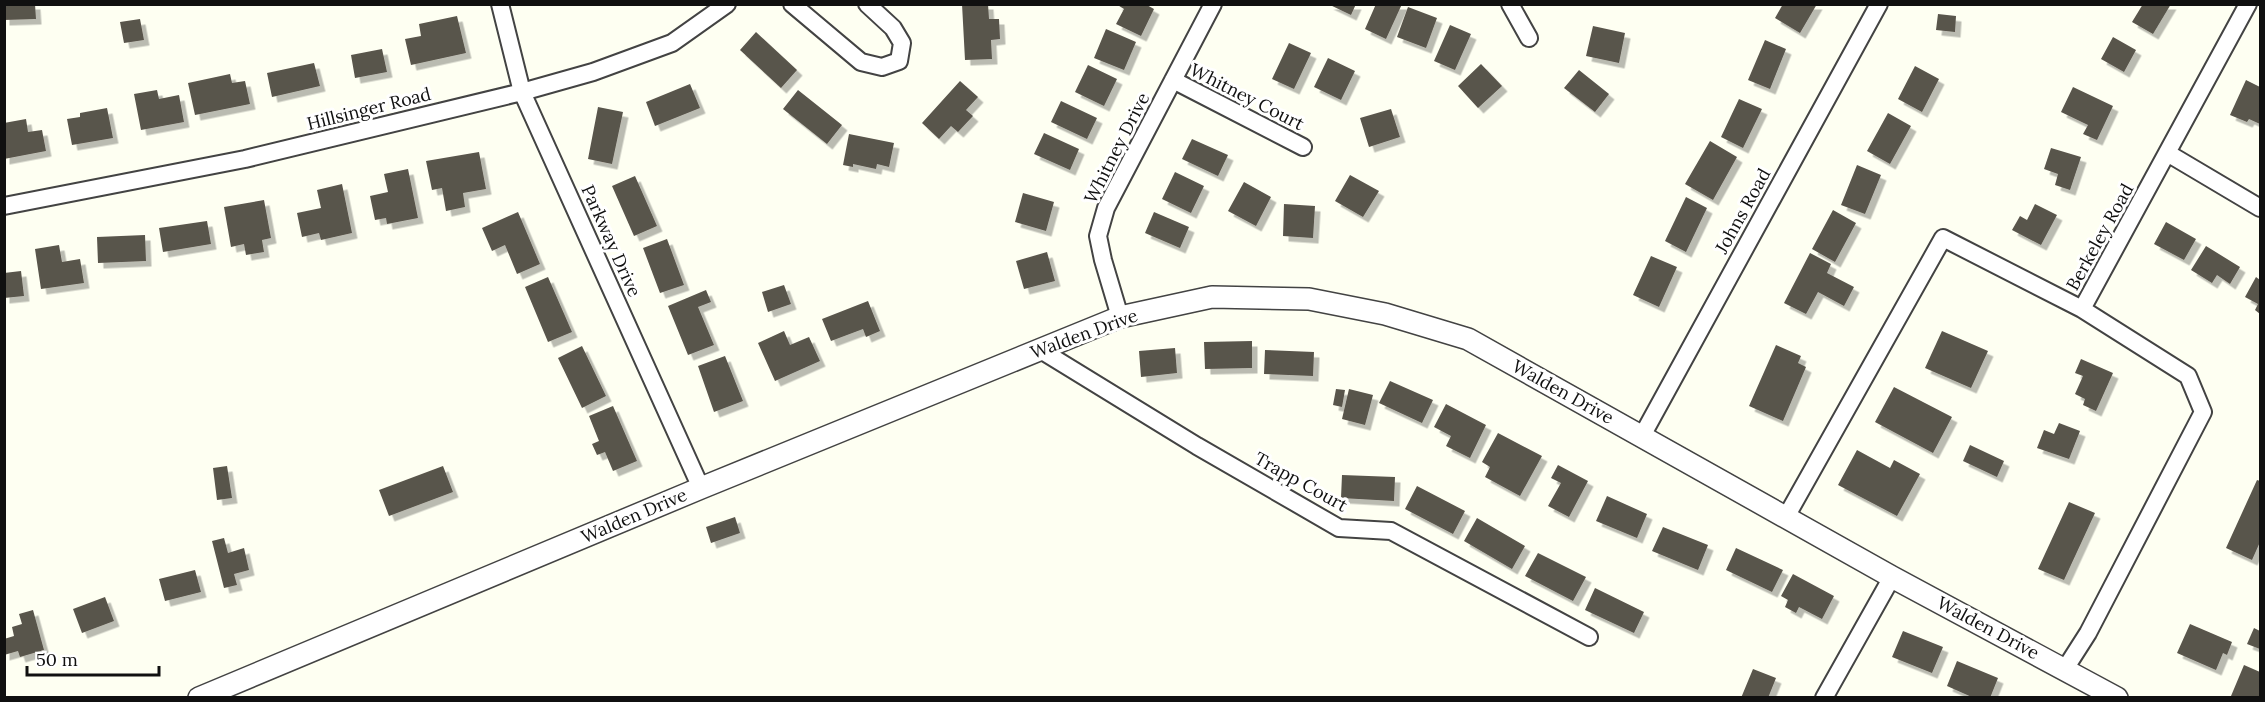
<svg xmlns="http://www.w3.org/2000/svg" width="2265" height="702" font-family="Lora,serif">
	<defs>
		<filter id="shadow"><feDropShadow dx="5.5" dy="5.5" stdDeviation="0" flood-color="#0004"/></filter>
	</defs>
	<rect width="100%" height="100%" fill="#fefff2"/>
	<path fill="#59544b" filter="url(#shadow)" d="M4 4H35L36 19 4 20Z
		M962 4H988L989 19H999L1000 39 991 40 992 59 965 60Z
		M1116 4H1145L1154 9 1141 36 1116 24 1124 9Z
		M1328 4H1356L1351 15Z
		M1376 4H1402L1386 39 1365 29Z
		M1783 4H1817L1800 33 1775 18Z
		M2143 4H2171L2153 34 2132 22Z
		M1408 7 1437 18 1426 48 1397 37Z
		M1938 14 1956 16 1955 32 1936 30Z
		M457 16 466 53 411 65 405 39 421 36 419 24Z
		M140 19 144 40 124 43 120 22Z
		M1450 25 1471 34 1455 70 1434 61Z
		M1593 26 1625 33 1619 63 1586 56Z
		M1106 29 1136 42 1124 70 1094 58Z
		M756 32 797 70 781 88 740 50Z
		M2113 37 2136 50 2124 72 2101 59Z
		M1765 40 1786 49 1770 89 1748 80Z
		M1289 43 1311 53 1294 89 1272 79Z
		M382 49 387 72 355 78 351 55Z
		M1328 58 1355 71 1341 100 1314 87Z
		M314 63 320 86 272 97 267 73Z
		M1481 64 1502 86 1478 108 1458 86Z
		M1088 65 1117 79 1104 106 1075 92Z
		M1915 66 1939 79 1922 112 1898 99Z
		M1579 70 1609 94 1595 112 1564 88Z
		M230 74 232 83 245 81 250 104 195 115 188 83Z
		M2246 80 2260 87V124L2249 119 2247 122 2230 115Z
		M960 81 978 97 966 110 973 116 958 132 951 126 939 139 922 123Z
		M690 84 700 108 655 126 646 102Z
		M2073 87 2113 106 2097 140 2083 134 2088 125 2061 112Z
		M157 90 159 99 179 95 184 122 141 130 134 94Z
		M798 90 842 125 827 144 783 109Z
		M1739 99 1762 109 1743 148 1721 137Z
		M1061 101 1097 118 1087 139 1051 122Z
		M598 107 623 112 612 164 588 159Z
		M107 108 113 138 72 145 67 119 80 117V113Z
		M1391 109 1400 137 1369 147 1360 118Z
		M1888 113 1911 126 1890 164 1867 151Z
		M26 119 28 132 42 130 46 151 4 159V123Z
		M1044 133 1079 149 1070 170 1034 154Z
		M849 134 894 143 889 167 877 164 876 169 853 164V167L843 165Z
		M1192 139 1228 155 1218 176 1182 159Z
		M1710 141 1737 157 1713 200 1685 184Z
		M2051 148 2081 157 2070 190 2055 185 2058 174 2044 169Z
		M479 152 486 189 463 193 465 207 446 211 442 188 432 190 426 161Z
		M1857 165 1881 175 1865 214 1841 205Z
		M408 169 418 218 387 224 386 218 375 220 370 196 388 192 384 174Z
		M1175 172 1204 186 1191 213 1162 199Z
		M1350 175 1379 191 1363 217 1335 201Z
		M635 176 657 226 634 236 612 186Z
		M1244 182 1271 197 1256 226 1228 211Z
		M342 184 352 233 321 240 319 233 302 237 297 213 321 208 317 190Z
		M1023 193 1054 202 1046 231 1015 222Z
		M1686 197 1707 208 1686 252 1665 241Z
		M264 200 271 238 262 240 264 252 246 255 244 244 231 247 224 207Z
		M1284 204 1315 206 1313 238 1283 236Z
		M2035 204 2057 215 2041 245 2012 230 2020 216 2027 220Z
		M1833 210 1856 223 1835 262 1812 249Z
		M518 212 540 264 517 274 505 245 492 251 482 228Z
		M1154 212 1189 227 1180 248 1145 233Z
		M207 221 211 244 163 252 159 228Z
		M2166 222 2196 239 2184 260 2154 244Z
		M145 235 146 261 98 263 97 237Z
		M667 239 684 285 660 293 643 248Z
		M59 245 62 262 80 259 84 283 41 289 35 249Z
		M2206 246 2240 267 2230 284 2217 275 2212 283 2191 270Z
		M1047 252 1055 281 1024 289 1016 261Z
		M1810 253 1831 264 1827 273 1854 287 1844 306 1818 292 1806 314 1784 303Z
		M1651 256 1677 267 1659 307 1633 295Z
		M21 271 24 296 4 298V273Z
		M548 277 572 332 548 342 525 287Z
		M2256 277 2260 280V314L2255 310 2258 304 2245 297Z
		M784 285 791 304 768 312 762 292Z
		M706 290 711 302 698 307 714 345 688 355 668 306Z
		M868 301 880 331 866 337 863 329 831 341 822 319Z
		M784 331 790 345 809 337 820 361 775 381 758 343Z
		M1942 331 1988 351 1971 388 1925 368Z
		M1252 341V368L1205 369 1204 342Z
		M1776 345 1801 356 1798 363 1806 367 1783 421 1749 406Z
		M582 346 606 396 582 408 558 358Z
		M1175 348 1177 373 1141 377 1139 351Z
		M1265 350 1314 352 1313 376 1264 374Z
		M725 356 743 401 714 412 698 366Z
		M2081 359 2113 373 2096 411 2083 405 2085 399 2075 394 2083 376 2075 373Z
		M1390 381 1433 400 1422 423 1379 403Z
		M1894 387 1952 417 1933 453 1875 422Z
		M1336 389 1345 390 1342 407 1333 405Z
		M1349 389 1373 395 1365 425 1342 419Z
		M1446 404 1486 425 1470 458 1446 446 1451 436 1434 427Z
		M613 406 637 461 613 471 605 452 597 455 592 444 599 441 589 416Z
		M2059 423 2080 431 2069 459 2037 448 2044 430 2054 434Z
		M1498 433 1542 456 1520 496 1485 477 1490 467 1482 462Z
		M1970 445 2004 461 1997 477 1963 461Z
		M1857 450 1890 468 1894 460 1920 474 1897 516 1838 485Z
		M1558 465 1588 481 1569 517 1548 506 1561 483 1551 478Z
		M227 466 232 498 217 500 213 468Z
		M443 466 453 492 389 516 379 490Z
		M1342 475 1395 477 1394 501 1341 498Z
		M2257 480 2260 481V542L2252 560 2226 548Z
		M1417 486 1465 511 1453 534 1405 509Z
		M1607 496 1647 514 1637 538 1596 521Z
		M2069 502 2095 513 2064 580 2038 569Z
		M735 517 740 533 711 543 706 527Z
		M1477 518 1525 546 1512 569 1464 541Z
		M1663 527 1708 545 1698 570 1652 551Z
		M224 538 228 553 244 548 249 570 234 574 237 585 224 588 212 541Z
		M1736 548 1783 570 1772 592 1726 570Z
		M1538 553 1586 577 1573 601 1525 576Z
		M195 570 201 592 165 601 159 579Z
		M1793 574 1834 596 1822 619 1799 607 1796 613 1785 607 1788 600 1781 596Z
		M1595 588 1644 612 1634 633 1585 610Z
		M105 597 114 621 82 633 73 609Z
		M33 610 44 650 20 657 18 651 4 655V639L14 636 12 627 22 624 19 614Z
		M2190 624 2232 642 2227 655 2223 653 2216 670 2177 653Z
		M2254 628 2260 631V649L2247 644Z
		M1903 631 1943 647 1932 673 1892 657Z
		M1957 661 1998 678 1990 698H1974L1947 686Z
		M2244 665 2260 672V698H2236L2231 696Z
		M1753 669 1776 678 1768 698H1741Z"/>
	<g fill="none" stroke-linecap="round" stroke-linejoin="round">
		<g stroke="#434343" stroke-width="20">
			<path id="minor" d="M500 4 522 92 701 488
				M792 4 861 62 882 67 899 61 902 43 893 28 867 4
				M1510 4 1529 38
				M1173 80 1303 147
				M2169 154 2260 208
				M4 206 245 159 522 92 593 72 672 43 727 4
				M2082 309 2248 4
				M1120 317 1103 260 1098 236 1106 208 1213 4
				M1039 349 1197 446 1339 528 1391 531 1589 637
				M1642 436 1879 4
				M1786 517 1943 238 2082 309 2188 376 2203 412 2088 633 2065 669
				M1824 698 1892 577"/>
		</g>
		<g stroke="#434343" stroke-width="24">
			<path id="tertiary" d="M199 698 701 488 1120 317 1212 297 1309 299 1385 314 1468 339 1892 577 2117 698"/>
		</g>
		<use href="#minor" stroke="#fff" stroke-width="16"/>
		<use href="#tertiary" stroke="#fff" stroke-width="21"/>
	</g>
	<g text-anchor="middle" stroke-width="6" stroke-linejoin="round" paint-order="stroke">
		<g font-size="18" fill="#101010" stroke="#fff">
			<text transform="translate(1247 97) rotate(27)" y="6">Whitney Court</text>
			<text transform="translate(369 109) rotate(-14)" y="6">Hillsinger Road</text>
			<text transform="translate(1117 148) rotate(-63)" y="6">Whitney Drive</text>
			<text transform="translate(1743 211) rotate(-61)" y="6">Johns Road</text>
			<text transform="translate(2100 237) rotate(-61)" y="6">Berkeley Road</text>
			<text transform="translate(611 241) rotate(66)" y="6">Parkway Drive</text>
			<text transform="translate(1084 334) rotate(-20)" y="6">Walden Drive</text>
			<text transform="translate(1563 392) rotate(29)" y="6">Walden Drive</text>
			<text transform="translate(1301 482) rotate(29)" y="6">Trapp Court</text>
			<text transform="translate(634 516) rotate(-23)" y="6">Walden Drive</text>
			<text transform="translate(1988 628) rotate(28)" y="6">Walden Drive</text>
		</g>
	</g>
	<rect width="2265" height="702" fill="none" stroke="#101010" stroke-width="12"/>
	<path d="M27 666v9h132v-9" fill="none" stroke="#101010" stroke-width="3"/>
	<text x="36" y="666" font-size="18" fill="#101010" stroke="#ffffff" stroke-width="4.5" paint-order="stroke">50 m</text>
</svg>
